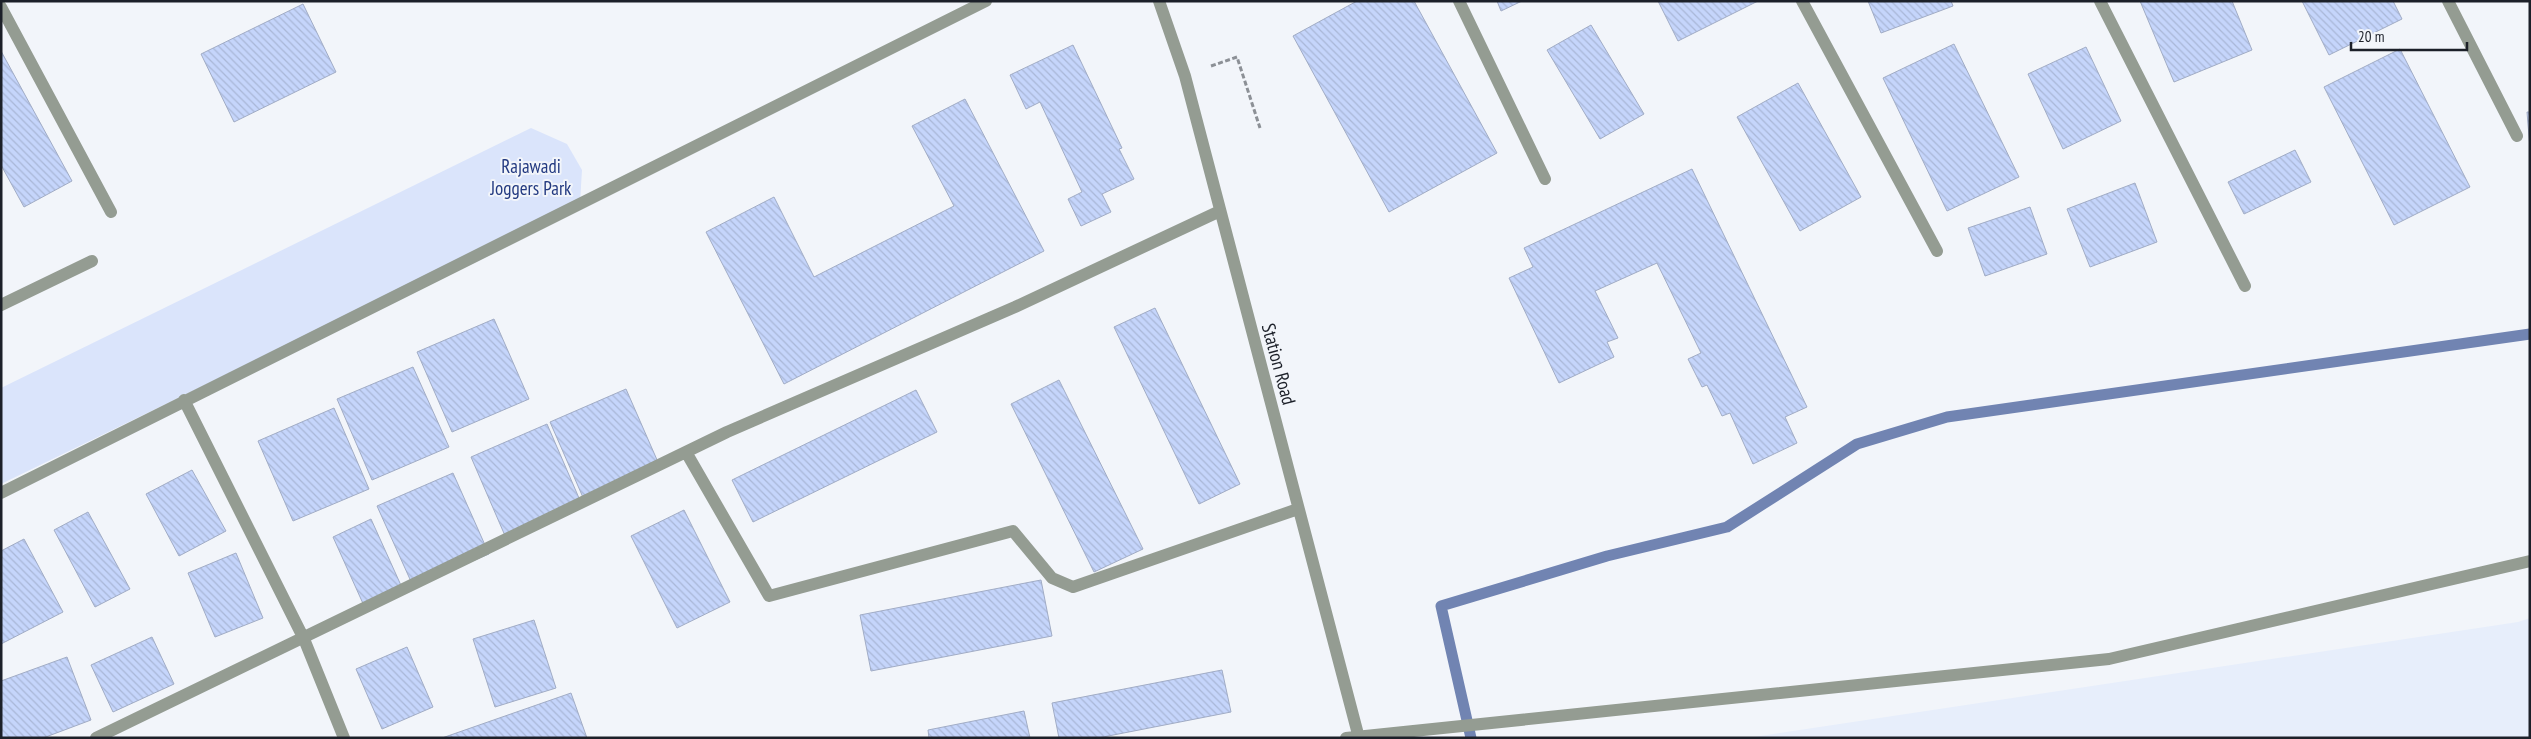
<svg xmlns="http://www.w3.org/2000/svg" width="2531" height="739" font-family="'PT Sans Narrow',sans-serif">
	<defs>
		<pattern id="building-back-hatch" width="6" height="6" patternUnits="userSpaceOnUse" patternTransform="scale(1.25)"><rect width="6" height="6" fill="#c5d5fb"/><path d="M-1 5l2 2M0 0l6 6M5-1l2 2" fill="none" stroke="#a9b7d7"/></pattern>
	</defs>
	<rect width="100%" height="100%" fill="#f2f5fa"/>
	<path fill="#e7eefb" d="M2530 618V738H1747L2518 622Z"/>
	<path fill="#dae4fb" d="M531 128 567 144 582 170 580 203 1 484V388Z"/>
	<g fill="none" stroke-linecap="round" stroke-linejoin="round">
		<path stroke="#7184b2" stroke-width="11" d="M1471 738 1441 606 1607 556 1727 527 1857 444 1947 417 2530 334"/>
	</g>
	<path fill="url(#building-back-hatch)" stroke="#a1acc5" d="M1357 1H1414L1497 153 1389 212 1293 36Z
		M1497 1H1522L1501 11Z
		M1658 1H1758L1678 41Z
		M1868 1H1951L1953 6 1881 33Z
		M2140 1H2232L2252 50 2174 82Z
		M2302 1H2393L2402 19 2329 55Z
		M303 4 336 72 234 122 201 54Z
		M1591 25 1644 114 1600 139 1547 50Z
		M1954 44 2019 177 1947 211 1883 78Z
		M1073 45 1122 148 1119 149 1134 179 1102 194 1111 212 1081 226 1068 199 1082 192 1040 102 1026 109 1010 75Z
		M2086 47 2121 121 2063 149 2028 74Z
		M2400 49 2470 187 2394 225 2324 87Z
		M1 51 72 181 24 207 1 165Z
		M1798 83 1861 197 1800 231 1737 117Z
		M965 99 1044 251 784 384 706 232 774 197 814 277 954 206 912 126Z
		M2527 112H2530V148Z
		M2295 150 2311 182 2244 214 2228 182Z
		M1692 169 1807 407 1785 417 1797 443 1753 464 1730 413 1722 416 1707 385 1702 387 1688 359 1701 353 1657 263 1595 291 1618 338 1607 342 1614 357 1559 383 1509 278 1533 267 1524 248Z
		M2135 183 2157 242 2090 267 2067 209Z
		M2030 207 2047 254 1985 276 1968 228Z
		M1155 308 1240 484 1199 504 1114 327Z
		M494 319 529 399 452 432 417 352Z
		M413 367 449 447 372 480 337 399Z
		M1059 380 1143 549 1094 572 1011 404Z
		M626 389 661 469 585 502 550 422Z
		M916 390 937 432 753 522 732 480Z
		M334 408 369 489 293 521 258 441Z
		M547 424 582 505 506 538 471 457Z
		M192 470 226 531 179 556 146 494Z
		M453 473 489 554 413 586 377 506Z
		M684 510 730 602 677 628 631 536Z
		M88 512 130 589 95 607 54 530Z
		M371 519 404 592 365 608 333 537Z
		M24 539 63 612 1 644V551Z
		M236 553 263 618 215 637 188 573Z
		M1041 580 1052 636 871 671 860 615Z
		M534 620 556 688 495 707 473 639Z
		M152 637 174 684 113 712 91 665Z
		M407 647 433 707 382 729 356 669Z
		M67 657 91 720 43 738H1V681Z
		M1222 670 1231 712 1098 738H1059L1052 703Z
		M571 693 587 738H442Z
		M1024 711 1030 738H929L928 730Z"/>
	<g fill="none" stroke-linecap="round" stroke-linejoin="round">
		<path stroke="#8c9096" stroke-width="3" stroke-dasharray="5 2.5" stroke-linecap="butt" d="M1211 66 1237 57 1260 128"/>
		<path stroke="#949c92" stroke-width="12" d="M1159 1 1185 76 1359 738
			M1459 1 1545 179
			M1802 1 1937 251
			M2100 1 2245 286
			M2448 1 2517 136
			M1 7 111 212
			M1 305 92 261
			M184 400 304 639 344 738
			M686 452 769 596 1013 531 1052 578 1073 587 1298 509
			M1 493 986 1
			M96 738 727 432 1015 307 1220 211
			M1346 738 2109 659 2530 561"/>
	</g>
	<g text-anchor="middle" stroke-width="4" stroke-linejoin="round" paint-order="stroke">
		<g font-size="19" fill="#233a81" stroke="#f2f5fa">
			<text x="531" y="173">Rajawadi<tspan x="531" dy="22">Joggers Park</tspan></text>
		</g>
		<g font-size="19" fill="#1c2029" stroke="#f2f5fa">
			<text transform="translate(1279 364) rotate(75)" y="7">Station Road</text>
		</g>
	</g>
	<rect width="2531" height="739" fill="none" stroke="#1c2029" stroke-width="5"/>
	<path d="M2351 42v8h116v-8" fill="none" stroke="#1c2029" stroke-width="2.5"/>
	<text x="2358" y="42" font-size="15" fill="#1c2029" stroke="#f2f5fa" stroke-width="4" paint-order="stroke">20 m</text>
</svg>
